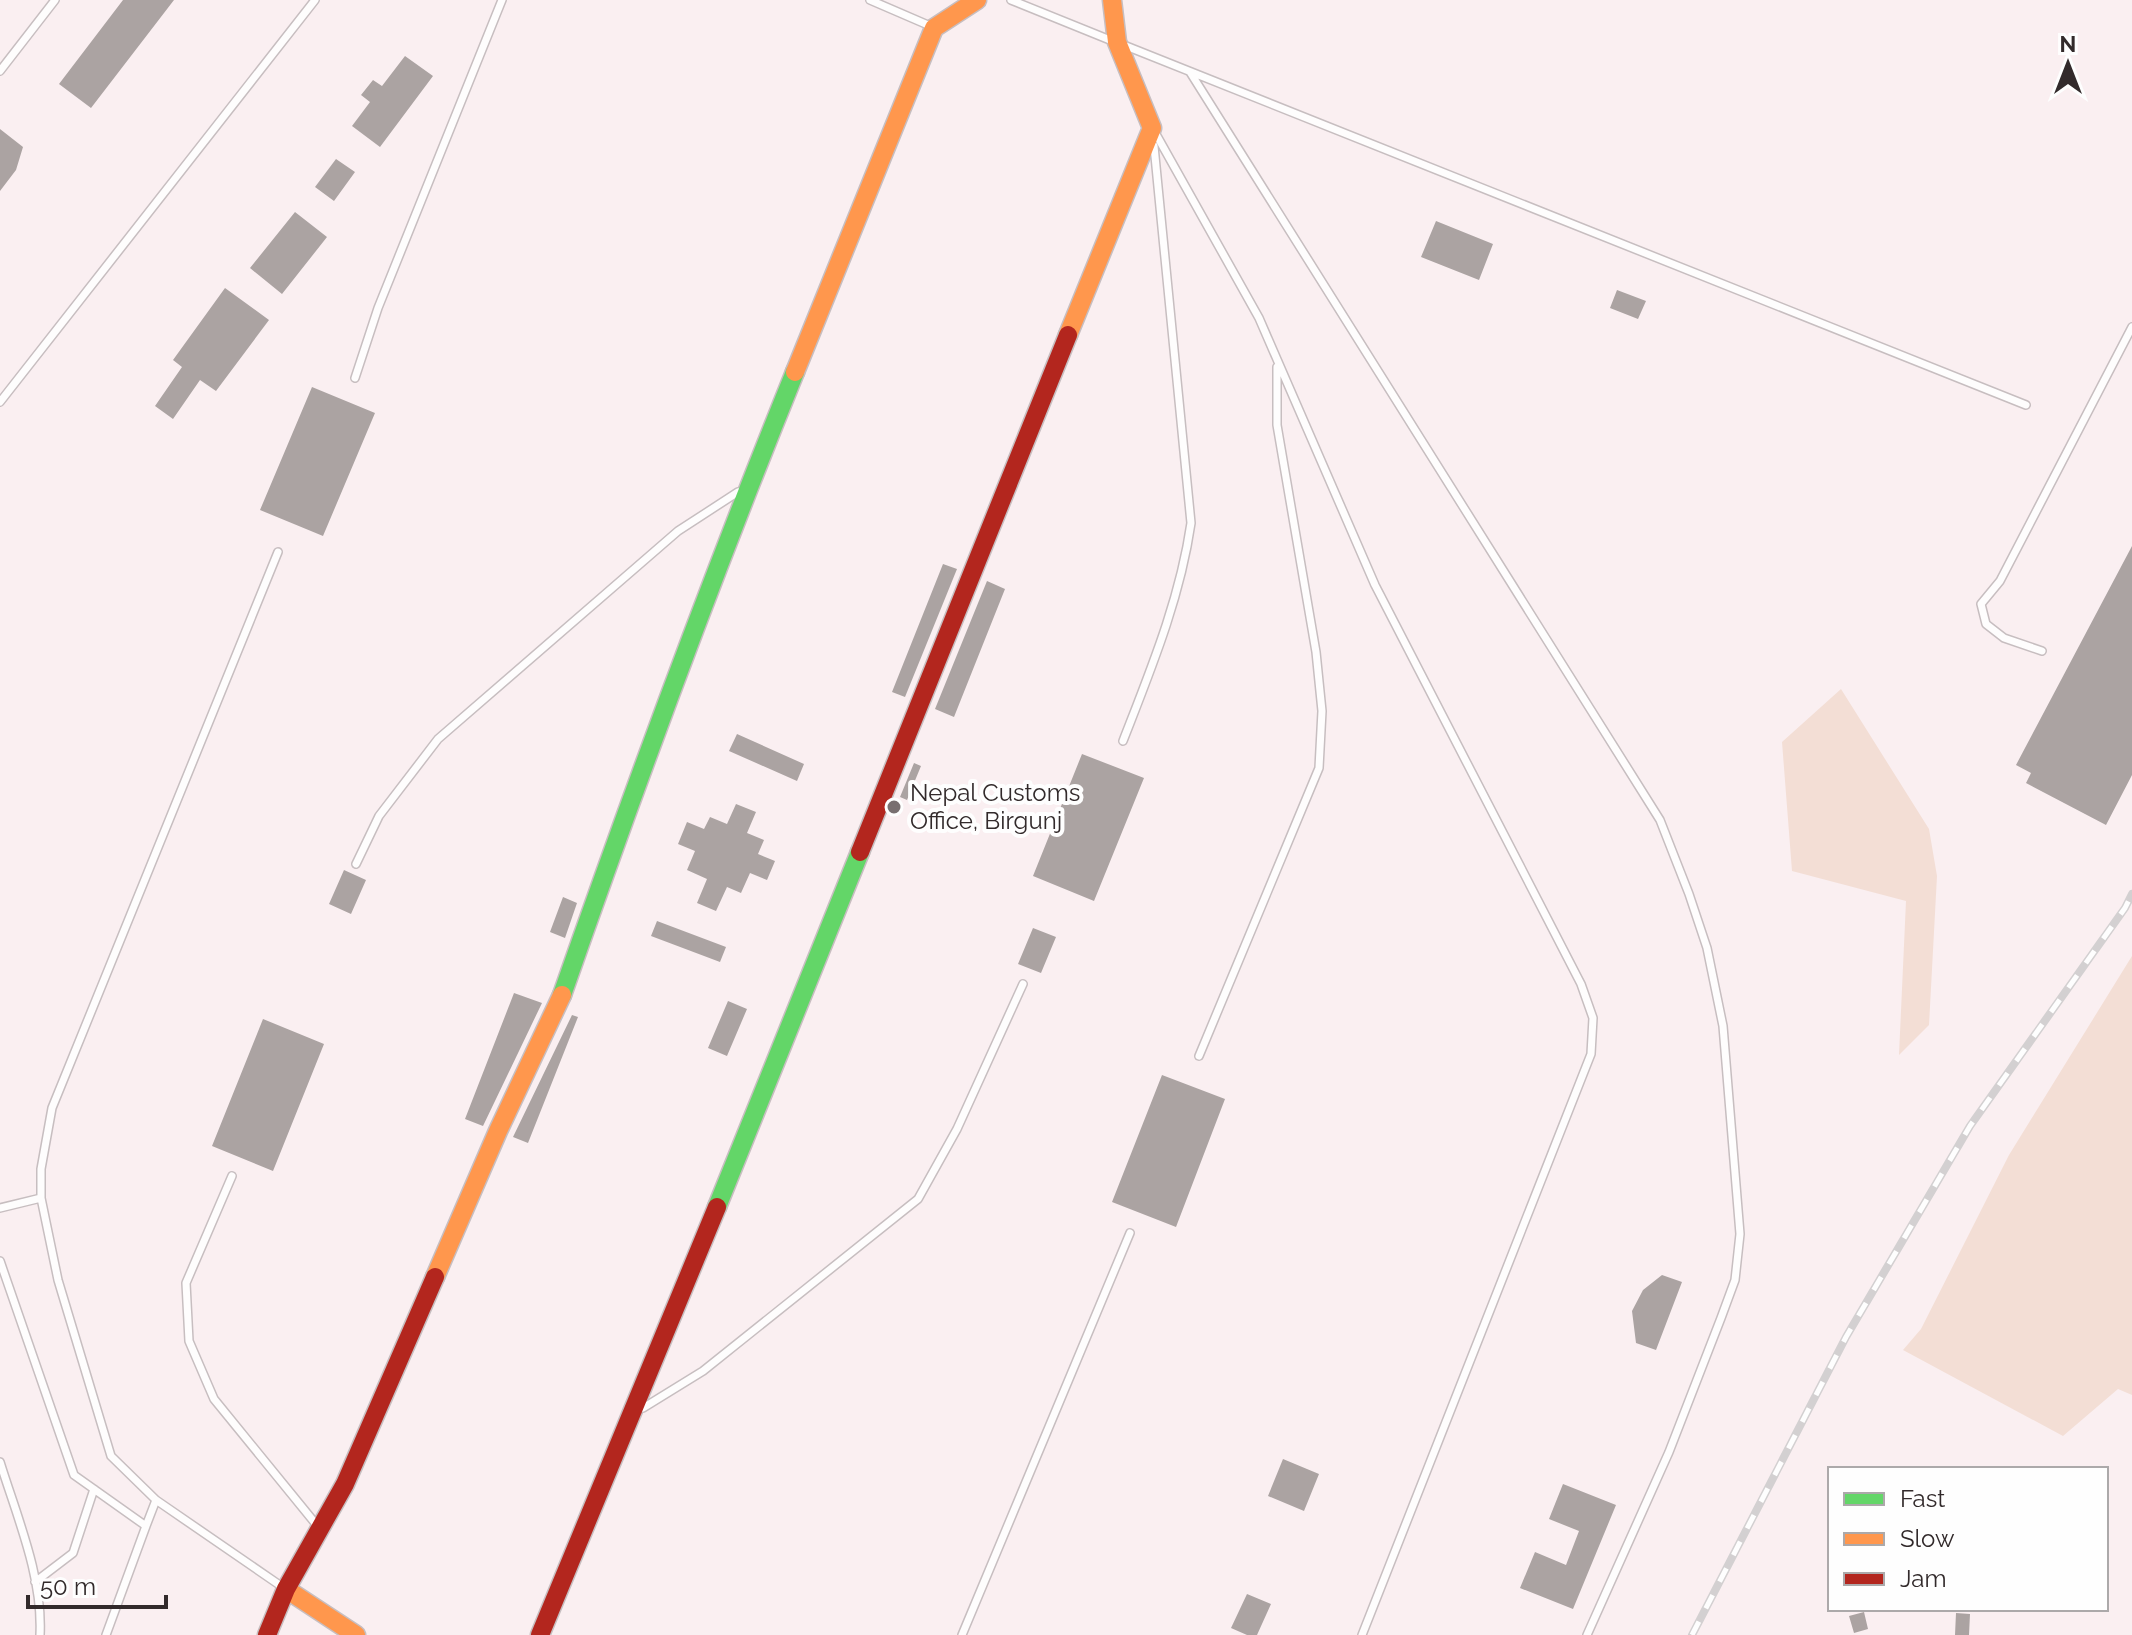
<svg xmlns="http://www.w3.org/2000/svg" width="2132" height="1635" font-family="Raleway,sans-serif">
	<rect width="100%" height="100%" fill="#faeff1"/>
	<path fill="#f3ded5" d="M1841 689 1929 829 1937 876 1929 1025 1899 1055 1906 901 1792 871 1782 742Z
		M2132 956V1395L2118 1389 2063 1436 1903 1350 1921 1329 2009 1155Z"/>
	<path fill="#aba3a2" d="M123 0H174L91 108 59 84Z
		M405 56 433 76 380 147 352 126 370 102 361 95 373 80 382 86Z
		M0 129 23 147 16 170 0 191Z
		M336 159 355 172 334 201 315 187Z
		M295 212 327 237 282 294 250 268Z
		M1436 221 1493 244 1479 280 1421 257Z
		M225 288 269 320 216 391 200 380 173 419 155 406 182 367 173 360Z
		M1617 290 1646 301 1638 319 1610 308Z
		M312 387 375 413 323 536 260 510Z
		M2132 546V775L2106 825 2026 783 2031 773 2016 765Z
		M943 564 957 569 905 697 892 692Z
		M987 581 1005 589 954 717 935 709Z
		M737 734 804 764 797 781 729 751Z
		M1082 754 1144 778 1094 901 1033 876Z
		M914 763 921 766 907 800 900 797Z
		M736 804 756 812 747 833 764 840 758 854 775 861 767 880 750 873 741 893 727 887 716 911 697 903 707 879 687 870 695 851 678 844 687 822 704 829 710 817 727 824Z
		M344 870 366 880 351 914 329 904Z
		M563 897 577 903 565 938 550 932Z
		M657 921 726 947 720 962 651 936Z
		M1033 928 1056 937 1041 973 1018 964Z
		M514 993 542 1003 483 1126 465 1119Z
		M728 1001 747 1009 727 1056 708 1048Z
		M572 1015 578 1017 528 1143 513 1137Z
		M263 1019 324 1044 273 1171 212 1146Z
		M1162 1075 1225 1099 1176 1227 1112 1202Z
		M1662 1275 1682 1282 1656 1350 1636 1343 1632 1311 1643 1290Z
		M1283 1459 1319 1474 1304 1511 1268 1496Z
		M1563 1484 1616 1505 1573 1609 1520 1588 1535 1552 1566 1565 1579 1531 1549 1519Z
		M1247 1594 1271 1604 1257 1635H1247L1231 1628Z
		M1864 1612 1868 1629 1854 1633 1849 1616Z
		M1956 1613 1970 1614 1969 1635H1955Z"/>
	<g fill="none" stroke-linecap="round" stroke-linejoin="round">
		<g stroke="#c7bec0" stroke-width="10">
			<path id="lane" d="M870 0 928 25
				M1011 0 1110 40
				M1126 46 2026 405
				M0 71 55 0
				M1190 72 1660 820 1689 894 1707 948 1723 1026 1740 1234 1735 1280 1721 1318 1669 1452 1587 1635
				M1157 136 1259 318 1375 585 1581 984 1593 1018 1591 1054 1362 1635
				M355 378 378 308 502 0
				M0 402 315 0
				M278 552 52 1108 41 1169V1198L58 1280 111 1456 156 1500 281 1586
				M2042 651 2004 638 1986 624 1981 604 2000 581 2132 327
				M1123 741C1151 669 1180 599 1191 523L1154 146
				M356 864 379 816 438 739 678 531 738 492
				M1199 1056 1319 768 1322 711 1316 652 1277 425V367
				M232 1176 186 1283 189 1341 214 1399 315 1523
				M0 1208 41 1198
				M0 1261 74 1475 146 1526 106 1635
				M643 1408 703 1371 918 1199 957 1129 1023 984
				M0 1462C17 1517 43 1577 40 1635
				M146 1526 156 1500
				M35 1582 73 1553 94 1489
				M962 1635 1130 1233"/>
		</g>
		<g stroke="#c7bec0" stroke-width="21">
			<path id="fast" d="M562 995C635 786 712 577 795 372
				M717 1207 860 852"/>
		</g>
		<g stroke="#c7bec0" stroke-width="21">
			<path id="slow" d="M1068 335 1152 128 1117 42 1112 0
				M795 372 934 28 977 0
				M435 1277 498 1131 562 995
				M286 1589 356 1635"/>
		</g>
		<g stroke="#c7bec0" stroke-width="21">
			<path id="jam" d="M860 852 1068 335
				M267 1635 286 1589 345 1484 435 1277
				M540 1635 717 1207"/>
		</g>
		<use href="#lane" stroke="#fefdfd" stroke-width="7"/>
		<use href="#fast" stroke="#63d668" stroke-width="18"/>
		<use href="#slow" stroke="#ff974d" stroke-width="18"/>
		<use href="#jam" stroke="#b3261e" stroke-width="18"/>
		<g stroke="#d3d0d1" stroke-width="8">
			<path id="rail" d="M1692 1635 1846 1337 1970 1126 2125 908 2132 894"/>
		</g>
		<use href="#rail" stroke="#fefefe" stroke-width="5" stroke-dasharray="15" stroke-linecap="butt"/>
	</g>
	<circle fill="#786f70" stroke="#fefefe" stroke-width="3" cx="894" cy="807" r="8"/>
	<g text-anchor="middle" stroke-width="8" stroke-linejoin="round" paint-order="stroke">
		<g font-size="24" fill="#322a2b" stroke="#fefefe" text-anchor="start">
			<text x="910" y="801">Nepal Customs<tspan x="910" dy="28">Office, Birgunj</tspan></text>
		</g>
	</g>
	<rect x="1828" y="1467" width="280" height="144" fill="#fefefe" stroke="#aca9aa" stroke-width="2"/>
	<rect x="1844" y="1493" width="40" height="12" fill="#63d668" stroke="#aca9aa" stroke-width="2"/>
	<text x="1900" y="1507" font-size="24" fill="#322a2b">Fast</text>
	<rect x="1844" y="1533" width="40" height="12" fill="#ff974d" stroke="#aca9aa" stroke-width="2"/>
	<text x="1900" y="1547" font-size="24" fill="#322a2b">Slow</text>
	<rect x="1844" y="1573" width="40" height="12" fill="#b3261e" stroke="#aca9aa" stroke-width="2"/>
	<text x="1900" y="1587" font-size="24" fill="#322a2b">Jam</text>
	<g transform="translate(2068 64)" stroke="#fefefe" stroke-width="6" paint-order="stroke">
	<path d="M0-6L14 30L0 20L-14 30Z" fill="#322a2b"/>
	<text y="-12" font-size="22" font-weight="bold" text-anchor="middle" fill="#322a2b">N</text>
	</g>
	<path d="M28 1595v12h138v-12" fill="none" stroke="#322a2b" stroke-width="4"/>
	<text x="40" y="1595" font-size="24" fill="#322a2b" stroke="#fefefe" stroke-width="6" paint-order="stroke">50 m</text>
</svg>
